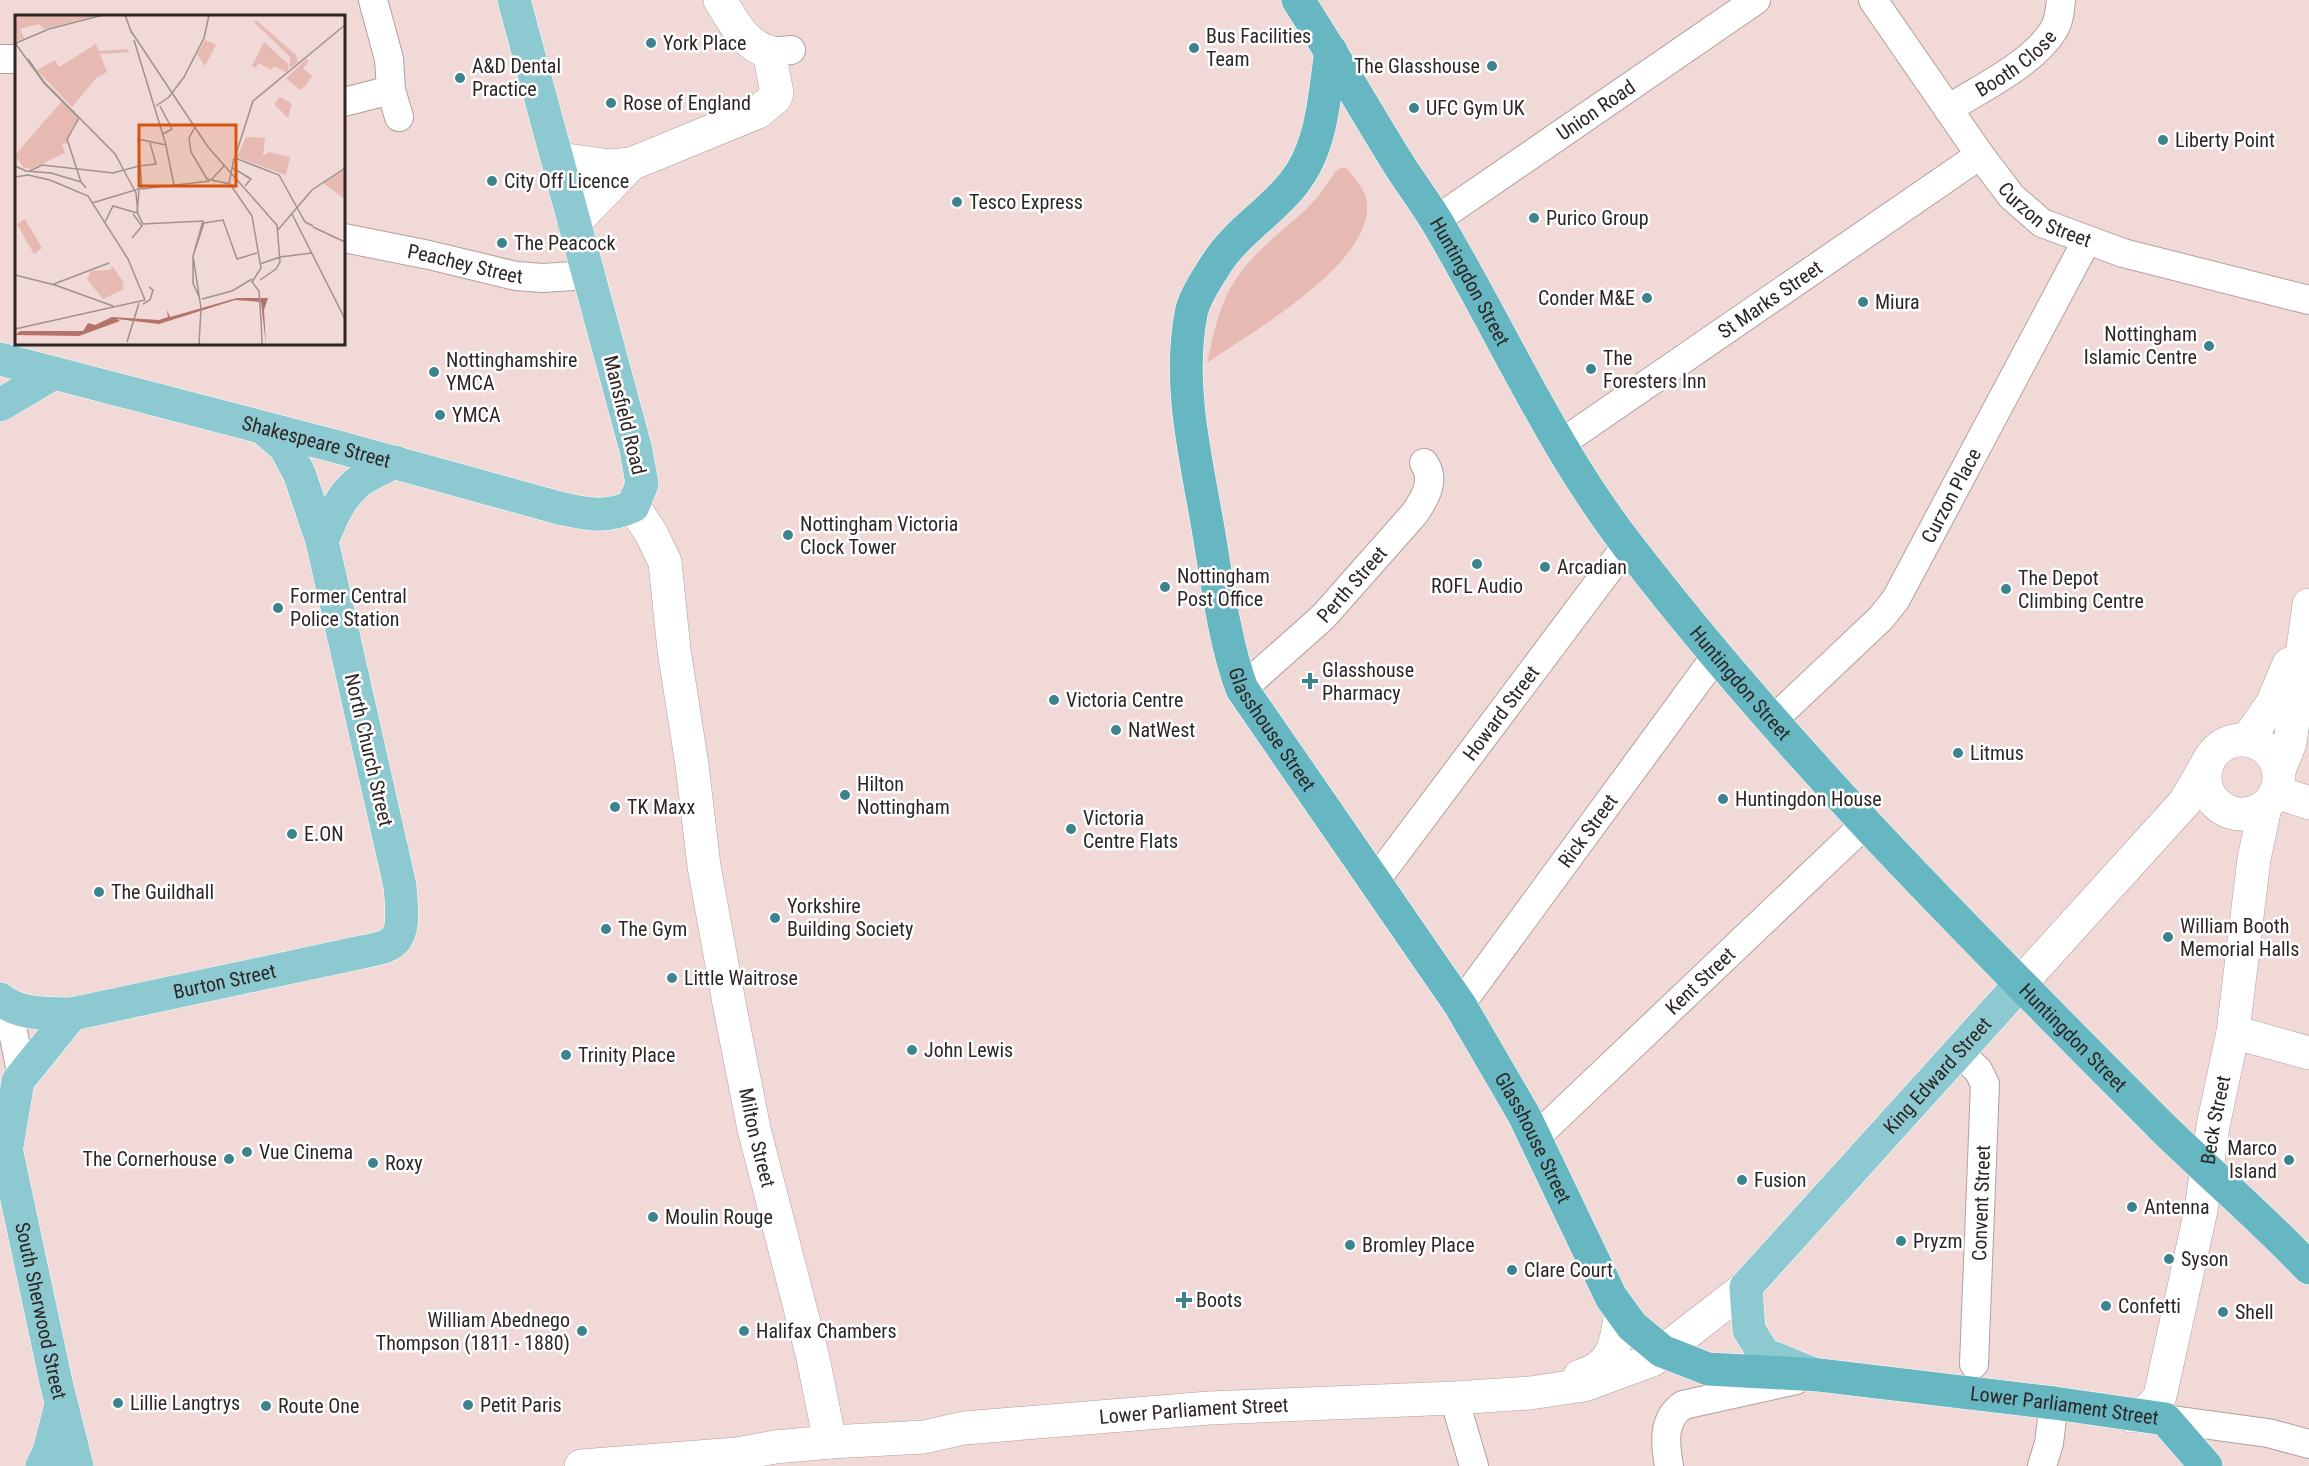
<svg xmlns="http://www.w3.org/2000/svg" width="2309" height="1466" font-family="'Roboto Condensed',sans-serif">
	<rect width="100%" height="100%" fill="#f0d9d6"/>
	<path fill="#e6b9b3" d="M1341 168H1346C1354 176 1366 191 1367 203 1372 265 1252 331 1207 363 1213 337 1218 310 1231 287 1248 257 1276 236 1301 214 1315 202 1326 186 1336 171Z"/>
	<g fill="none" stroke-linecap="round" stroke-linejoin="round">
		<g stroke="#b49f9c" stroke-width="30">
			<g id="minor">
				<path id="s1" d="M1873 0 1980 155 2012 197 2042 223 2123 253 2309 300"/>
				<path d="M769 52 791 50"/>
				<path d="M0 59H16"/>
				<path d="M391 90 399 117"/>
				<path d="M344 102 391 90 389 59 373 0"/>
				<path id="s2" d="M1948 109C1981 88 2032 64 2053 31 2059 22 2060 11 2061 0"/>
				<path id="s3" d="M1436 220 1756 0"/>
				<path id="s4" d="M344 238 429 255 516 276 543 278 588 275"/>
				<path id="s5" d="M1560 444 1980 155"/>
				<path id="s6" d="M1242 689 1323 617 1415 513C1425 498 1436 480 1424 463"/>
				<path id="s7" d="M1773 720 1881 618 1896 599 2087 240"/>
				<path id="s8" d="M1375 881 1627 545"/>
				<path d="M0 997 10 1017 22 1077"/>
				<path id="s9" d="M1460 1005 1716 656"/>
				<path d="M1958 1052 1978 1070 1985 1084 1974 1364"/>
				<path id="s10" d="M1535 1138 1865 824"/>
				<path d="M1454 1398 1474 1466"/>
				<path d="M2165 1419 2268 1433 2309 1444"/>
				<path d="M1669 1466C1665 1443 1662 1420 1683 1405L1796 1380"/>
				<path d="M2042 1466 2049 1443 2054 1403"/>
			</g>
		</g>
		<g stroke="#b49f9c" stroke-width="34">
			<g id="tertiary">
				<path d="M559 159 610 166 631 164 758 112 775 98 777 93 769 52C744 45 733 21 720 0"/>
				<path d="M574 223 631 164"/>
				<path id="s11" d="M633 506 651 533 665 562 674 650 692 765 704 866 729 1003 754 1129 813 1358 830 1442"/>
				<path d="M2247 740 2272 704 2289 664"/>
				<circle cx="2242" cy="777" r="37"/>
				<path d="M2279 770 2290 743 2309 605"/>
				<path d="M2277 792 2309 803"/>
				<path d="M2020 984 2185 802 2208 762"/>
				<path d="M2233 1032 2309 1053"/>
				<path d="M1580 1376C1615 1366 1616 1343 1621 1312"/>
				<path id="s12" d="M2131 1416C2145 1413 2152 1408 2160 1396L2201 1210 2213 1126 2233 1032 2254 859 2265 807"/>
				<path id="s13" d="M581 1466 737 1454 775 1447 830 1442 924 1437 964 1428 1209 1408 1454 1398 1530 1393 1584 1385 1652 1360 1746 1287"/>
			</g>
		</g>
		<g stroke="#fff" stroke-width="34">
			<g id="primary">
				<path id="s14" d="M0 359 338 447 559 508C587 514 606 519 633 506L642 484 636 450 514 0"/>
				<path d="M0 405 54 373"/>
				<path d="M322 541C331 520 339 498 357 483 367 474 383 468 395 462"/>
				<path id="s15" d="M0 999C22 1016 47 1013 72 1014L362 952C371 950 382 949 390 944 407 934 401 903 400 886L322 541 299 473 285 447 263 428"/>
				<path id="s16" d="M0 1120 56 1382 77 1466"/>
				<path d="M7 1146 18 1081 72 1014"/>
				<path id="s17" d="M1809 1372 1764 1354 1749 1330 1746 1287 2020 984"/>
				<path d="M42 1466 49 1452 61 1404"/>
			</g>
		</g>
		<g stroke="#fff" stroke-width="34">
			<g id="trunk">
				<path id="s18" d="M1298 0C1334 55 1366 112 1401 168 1413 186 1426 204 1437 222 1501 330 1552 448 1629 547 1789 755 1976 940 2161 1126 2210 1174 2262 1218 2309 1268"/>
				<path id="s19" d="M1331 51C1324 96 1323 147 1293 184 1268 215 1234 233 1213 269 1205 282 1193 300 1191 314 1177 387 1197 462 1209 534 1217 582 1225 644 1242 689L1460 1005 1524 1115 1611 1297 1632 1326 1662 1351 1708 1369 1819 1375 2054 1403 2165 1419 2206 1466"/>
			</g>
		</g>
		<use href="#minor" stroke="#fff" stroke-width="28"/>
		<use href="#tertiary" stroke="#fff" stroke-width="33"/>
		<use href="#primary" stroke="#8cc9d1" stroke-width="33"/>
		<use href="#trunk" stroke="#66b7c2" stroke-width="33"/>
	</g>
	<g fill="#3d838e" stroke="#fff" stroke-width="2">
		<circle cx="651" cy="43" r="6"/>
		<circle cx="1194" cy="48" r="6"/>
		<circle cx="1492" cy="66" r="6"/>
		<circle cx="460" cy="78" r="6"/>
		<circle cx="611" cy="103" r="6"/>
		<circle cx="1414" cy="108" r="6"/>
		<circle cx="2163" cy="140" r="6"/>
		<circle cx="492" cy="181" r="6"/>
		<circle cx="957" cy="202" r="6"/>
		<circle cx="1534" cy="218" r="6"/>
		<circle cx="502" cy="243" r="6"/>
		<circle cx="1647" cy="298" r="6"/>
		<circle cx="1863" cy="302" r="6"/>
		<circle cx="2209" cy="346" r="6"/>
		<circle cx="1591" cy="369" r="6"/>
		<circle cx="434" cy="372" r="6"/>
		<circle cx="440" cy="415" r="6"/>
		<circle cx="788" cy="535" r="6"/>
		<circle cx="1477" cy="564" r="6"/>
		<circle cx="1545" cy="567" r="6"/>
		<circle cx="1165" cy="587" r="6"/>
		<circle cx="2006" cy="589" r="6"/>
		<circle cx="278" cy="608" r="6"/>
		<path d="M1307 672h6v6h6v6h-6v6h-6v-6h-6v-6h6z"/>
		<circle cx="1054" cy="700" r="6"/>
		<circle cx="1116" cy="730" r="6"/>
		<circle cx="1958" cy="753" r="6"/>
		<circle cx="845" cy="795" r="6"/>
		<circle cx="1723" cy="799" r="6"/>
		<circle cx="615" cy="807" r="6"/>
		<circle cx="1071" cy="829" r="6"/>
		<circle cx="292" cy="834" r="6"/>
		<circle cx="99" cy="892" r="6"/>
		<circle cx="775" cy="918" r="6"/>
		<circle cx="606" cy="929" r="6"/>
		<circle cx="2168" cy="937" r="6"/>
		<circle cx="672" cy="978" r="6"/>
		<circle cx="912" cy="1050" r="6"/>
		<circle cx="566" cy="1055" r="6"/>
		<circle cx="247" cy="1152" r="6"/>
		<circle cx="229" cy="1159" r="6"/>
		<circle cx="2289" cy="1160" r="6"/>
		<circle cx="373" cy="1163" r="6"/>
		<circle cx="1742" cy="1180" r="6"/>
		<circle cx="2132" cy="1207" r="6"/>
		<circle cx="653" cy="1217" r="6"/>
		<circle cx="1901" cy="1241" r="6"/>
		<circle cx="1350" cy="1245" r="6"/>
		<circle cx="2169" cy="1259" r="6"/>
		<circle cx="1512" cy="1270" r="6"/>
		<path d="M1181 1291h6v6h6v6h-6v6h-6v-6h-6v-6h6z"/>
		<circle cx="2106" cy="1306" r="6"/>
		<circle cx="2223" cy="1312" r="6"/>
		<circle cx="582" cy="1331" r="6"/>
		<circle cx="744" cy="1331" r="6"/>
		<circle cx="118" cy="1403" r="6"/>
		<circle cx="468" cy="1405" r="6"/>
		<circle cx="266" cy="1406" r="6"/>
	</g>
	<g text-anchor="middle" stroke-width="5" stroke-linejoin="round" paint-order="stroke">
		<g font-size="20" fill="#2e2625" stroke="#fff" text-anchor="start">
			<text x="1206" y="43">Bus Facilities<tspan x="1206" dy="23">Team</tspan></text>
			<text x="663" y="50">York Place</text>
			<text x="472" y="73">A&amp;D Dental<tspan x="472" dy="23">Practice</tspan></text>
			<text x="1480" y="73" text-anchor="end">The Glasshouse</text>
			<text x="623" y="110">Rose of England</text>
			<text x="1426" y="115">UFC Gym UK</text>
			<text x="2175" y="147">Liberty Point</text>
			<text x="504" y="188">City Off Licence</text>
			<text x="969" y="209">Tesco Express</text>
			<text x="1546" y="225">Purico Group</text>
			<text x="514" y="250">The Peacock</text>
			<text x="1635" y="305" text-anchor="end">Conder M&amp;E</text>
			<text x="1875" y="309">Miura</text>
			<text x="2197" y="341" text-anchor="end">Nottingham<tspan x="2197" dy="23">Islamic Centre</tspan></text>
			<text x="1603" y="365">The<tspan x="1603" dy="23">Foresters Inn</tspan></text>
			<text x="446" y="367">Nottinghamshire<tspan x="446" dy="23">YMCA</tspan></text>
			<text x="452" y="422">YMCA</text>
			<text x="800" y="531">Nottingham Victoria<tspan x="800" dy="23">Clock Tower</tspan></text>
			<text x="1557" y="574">Arcadian</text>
			<text x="1177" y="583">Nottingham<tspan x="1177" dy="23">Post Office</tspan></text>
			<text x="2018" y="585">The Depot<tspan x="2018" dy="23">Climbing Centre</tspan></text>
			<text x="1477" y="593" text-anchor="middle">ROFL Audio</text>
			<text x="290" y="603">Former Central<tspan x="290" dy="23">Police Station</tspan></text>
			<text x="1322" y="677">Glasshouse<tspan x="1322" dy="23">Pharmacy</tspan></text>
			<text x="1066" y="707">Victoria Centre</text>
			<text x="1128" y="737">NatWest</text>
			<text x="1970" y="760">Litmus</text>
			<text x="857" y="791">Hilton<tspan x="857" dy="23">Nottingham</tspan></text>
			<text x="1735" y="806">Huntingdon House</text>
			<text x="627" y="814">TK Maxx</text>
			<text x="1083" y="825">Victoria<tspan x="1083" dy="23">Centre Flats</tspan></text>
			<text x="304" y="841">E.ON</text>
			<text x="111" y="899">The Guildhall</text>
			<text x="787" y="913">Yorkshire<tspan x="787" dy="23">Building Society</tspan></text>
			<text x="2180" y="933">William Booth<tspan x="2180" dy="23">Memorial Halls</tspan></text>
			<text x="618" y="936">The Gym</text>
			<text x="684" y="985">Little Waitrose</text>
			<text x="924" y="1057">John Lewis</text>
			<text x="578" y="1062">Trinity Place</text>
			<text x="2277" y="1155" text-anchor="end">Marco<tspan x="2277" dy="23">Island</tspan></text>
			<text x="259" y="1159">Vue Cinema</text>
			<text x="217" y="1166" text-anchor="end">The Cornerhouse</text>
			<text x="385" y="1170">Roxy</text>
			<text x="1754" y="1187">Fusion</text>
			<text x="2144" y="1214">Antenna</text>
			<text x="665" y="1224">Moulin Rouge</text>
			<text x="1913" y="1248">Pryzm</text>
			<text x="1362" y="1252">Bromley Place</text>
			<text x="2181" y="1266">Syson</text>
			<text x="1524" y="1277">Clare Court</text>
			<text x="1196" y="1307">Boots</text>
			<text x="2118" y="1313">Confetti</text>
			<text x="2235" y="1319">Shell</text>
			<text x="570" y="1327" text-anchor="end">William Abednego<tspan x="570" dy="23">Thompson (1811 - 1880)</tspan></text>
			<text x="756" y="1338">Halifax Chambers</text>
			<text x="130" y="1410">Lillie Langtrys</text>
			<text x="480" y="1412">Petit Paris</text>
			<text x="278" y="1413">Route One</text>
		</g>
		<g font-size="20" fill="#2e2625" stroke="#fff">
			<text dy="7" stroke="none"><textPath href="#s2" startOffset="82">Booth Close</textPath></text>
			<text dy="7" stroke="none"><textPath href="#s3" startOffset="194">Union Road</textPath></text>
			<text dy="7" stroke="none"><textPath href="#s1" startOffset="279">Curzon Street</textPath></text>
			<text dy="7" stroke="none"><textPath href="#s4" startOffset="124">Peachey Street</textPath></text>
			<text dy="7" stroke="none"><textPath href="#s18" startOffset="330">Huntingdon Street</textPath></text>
			<text dy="7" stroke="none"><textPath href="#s5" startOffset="255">St Marks Street</textPath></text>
			<text transform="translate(625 415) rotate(76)" y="7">Mansfield Road</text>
			<text dy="7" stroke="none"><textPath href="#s14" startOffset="327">Shakespeare Street</textPath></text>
			<text dy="7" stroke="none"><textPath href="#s7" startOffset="290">Curzon Place</textPath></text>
			<text dy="7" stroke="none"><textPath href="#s6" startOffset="152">Perth Street</textPath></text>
			<text dy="7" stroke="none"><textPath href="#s18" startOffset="816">Huntingdon Street</textPath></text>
			<text dy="7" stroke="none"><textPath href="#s8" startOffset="210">Howard Street</textPath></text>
			<text dy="7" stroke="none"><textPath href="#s19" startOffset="738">Glasshouse Street</textPath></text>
			<text transform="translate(369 750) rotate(77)" y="7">North Church Street</text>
			<text dy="7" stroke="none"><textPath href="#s9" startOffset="216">Rick Street</textPath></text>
			<text dy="7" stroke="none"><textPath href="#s10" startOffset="228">Kent Street</textPath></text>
			<text dy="7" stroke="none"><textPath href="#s15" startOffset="231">Burton Street</textPath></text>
			<text dy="7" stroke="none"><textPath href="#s18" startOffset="1302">Huntingdon Street</textPath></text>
			<text dy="7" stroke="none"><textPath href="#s17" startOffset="405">King Edward Street</textPath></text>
			<text dy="7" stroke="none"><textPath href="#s12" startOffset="318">Beck Street</textPath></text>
			<text dy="7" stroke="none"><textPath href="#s11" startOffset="648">Milton Street</textPath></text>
			<text dy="7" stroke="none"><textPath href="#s19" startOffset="1224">Glasshouse Street</textPath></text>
			<text transform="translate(1981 1203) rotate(-88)" y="7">Convent Street</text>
			<text dy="7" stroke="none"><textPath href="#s16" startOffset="195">South Sherwood Street</textPath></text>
			<text dy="7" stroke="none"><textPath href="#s19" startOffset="1884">Lower Parliament Street</textPath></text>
			<text dy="7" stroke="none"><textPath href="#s13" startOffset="616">Lower Parliament Street</textPath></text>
		</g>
	</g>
	<g transform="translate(15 15)">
		<rect width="330" height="330" fill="#f0d9d6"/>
		<path d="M0 0H84L29 14 24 9 5 14 9 23 1 26ZM241 5 281 40 283 47 275 53V42L239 7ZM190 25 201 30 190 51 182 39ZM249 27 274 50 272 58 259 51 256 55 243 48 241 53 237 51ZM81 29 84 36 113 34 114 37 85 39 92 57 82 62 57 92 22 55 40 45 44 52ZM291 44 294 46 288 53 297 61 291 70 285 75 272 64 267 68ZM265 82 277 89 273 103 259 89ZM47 86 63 103 52 128 47 129 50 138 16 154 8 152 0 140ZM231 122 250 123 248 141 254 137 275 142 271 160 222 142ZM330 153V184L308 168ZM10 204 27 233 19 239 2 209ZM97 251 108 266 110 271 106 266 109 274 88 284 72 264 76 256 96 255Z" fill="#e6b9b3"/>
		<path d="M222 283H253L249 295 251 330 246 287 220 285 144 309 102 304 105 306 64 321 0 320 5 316H68L73 308 80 310 97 302 144 305 153 302 152 295 155 302Z" fill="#b47269"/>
		<path fill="none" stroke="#a2918f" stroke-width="1.5" d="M110 0 117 19M116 16 193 132 254 201M0 28 29 68 64 103 52 124 66 167M1 28 34 14 88 0M13 44 29 67 100 139 121 178 123 199 128 209 188 206 178 241 186 293 184 330M141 91 154 82 169 62 189 23 194 0M145 91 157 114 148 119M180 112 174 123 176 137 192 164 215 169 237 201 246 253 237 267 244 276 246 306M151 131 159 170M220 142 238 86 330 10M220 143 264 160 290 207 298 211M0 151 11 156 36 158 66 167 71 173M124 151 141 149 135 128M218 153 236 164 230 171M15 156 27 150 98 158 124 151M0 162 13 160 35 165 73 181 113 244 130 285 0 314M200 167 197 164 209 151M214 169 219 143M126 174 195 166M77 188 127 173 123 124 151 130 119 25M277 199 330 304M90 207 98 191 122 198 124 175M298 212 330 227M262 216 297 175 330 153M117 223 127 211 118 199M245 249 265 242 297 238M0 260 40 270 35 269M245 265 261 254 265 247 262 210 251 198M39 269 94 248M40 270 98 291M185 284 178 268V241L189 208 208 205 222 244 242 238M187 284 217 276 237 264M128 289 135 285 138 275 134 272M246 302 247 330M112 327 124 288M208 330H243"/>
		<path fill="#d5540e" fill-opacity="0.15" stroke="#d5540e" stroke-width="3" d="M124 110H221V171H124Z"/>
		<rect width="330" height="330" fill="none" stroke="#2e2625" stroke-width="3"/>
	</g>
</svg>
